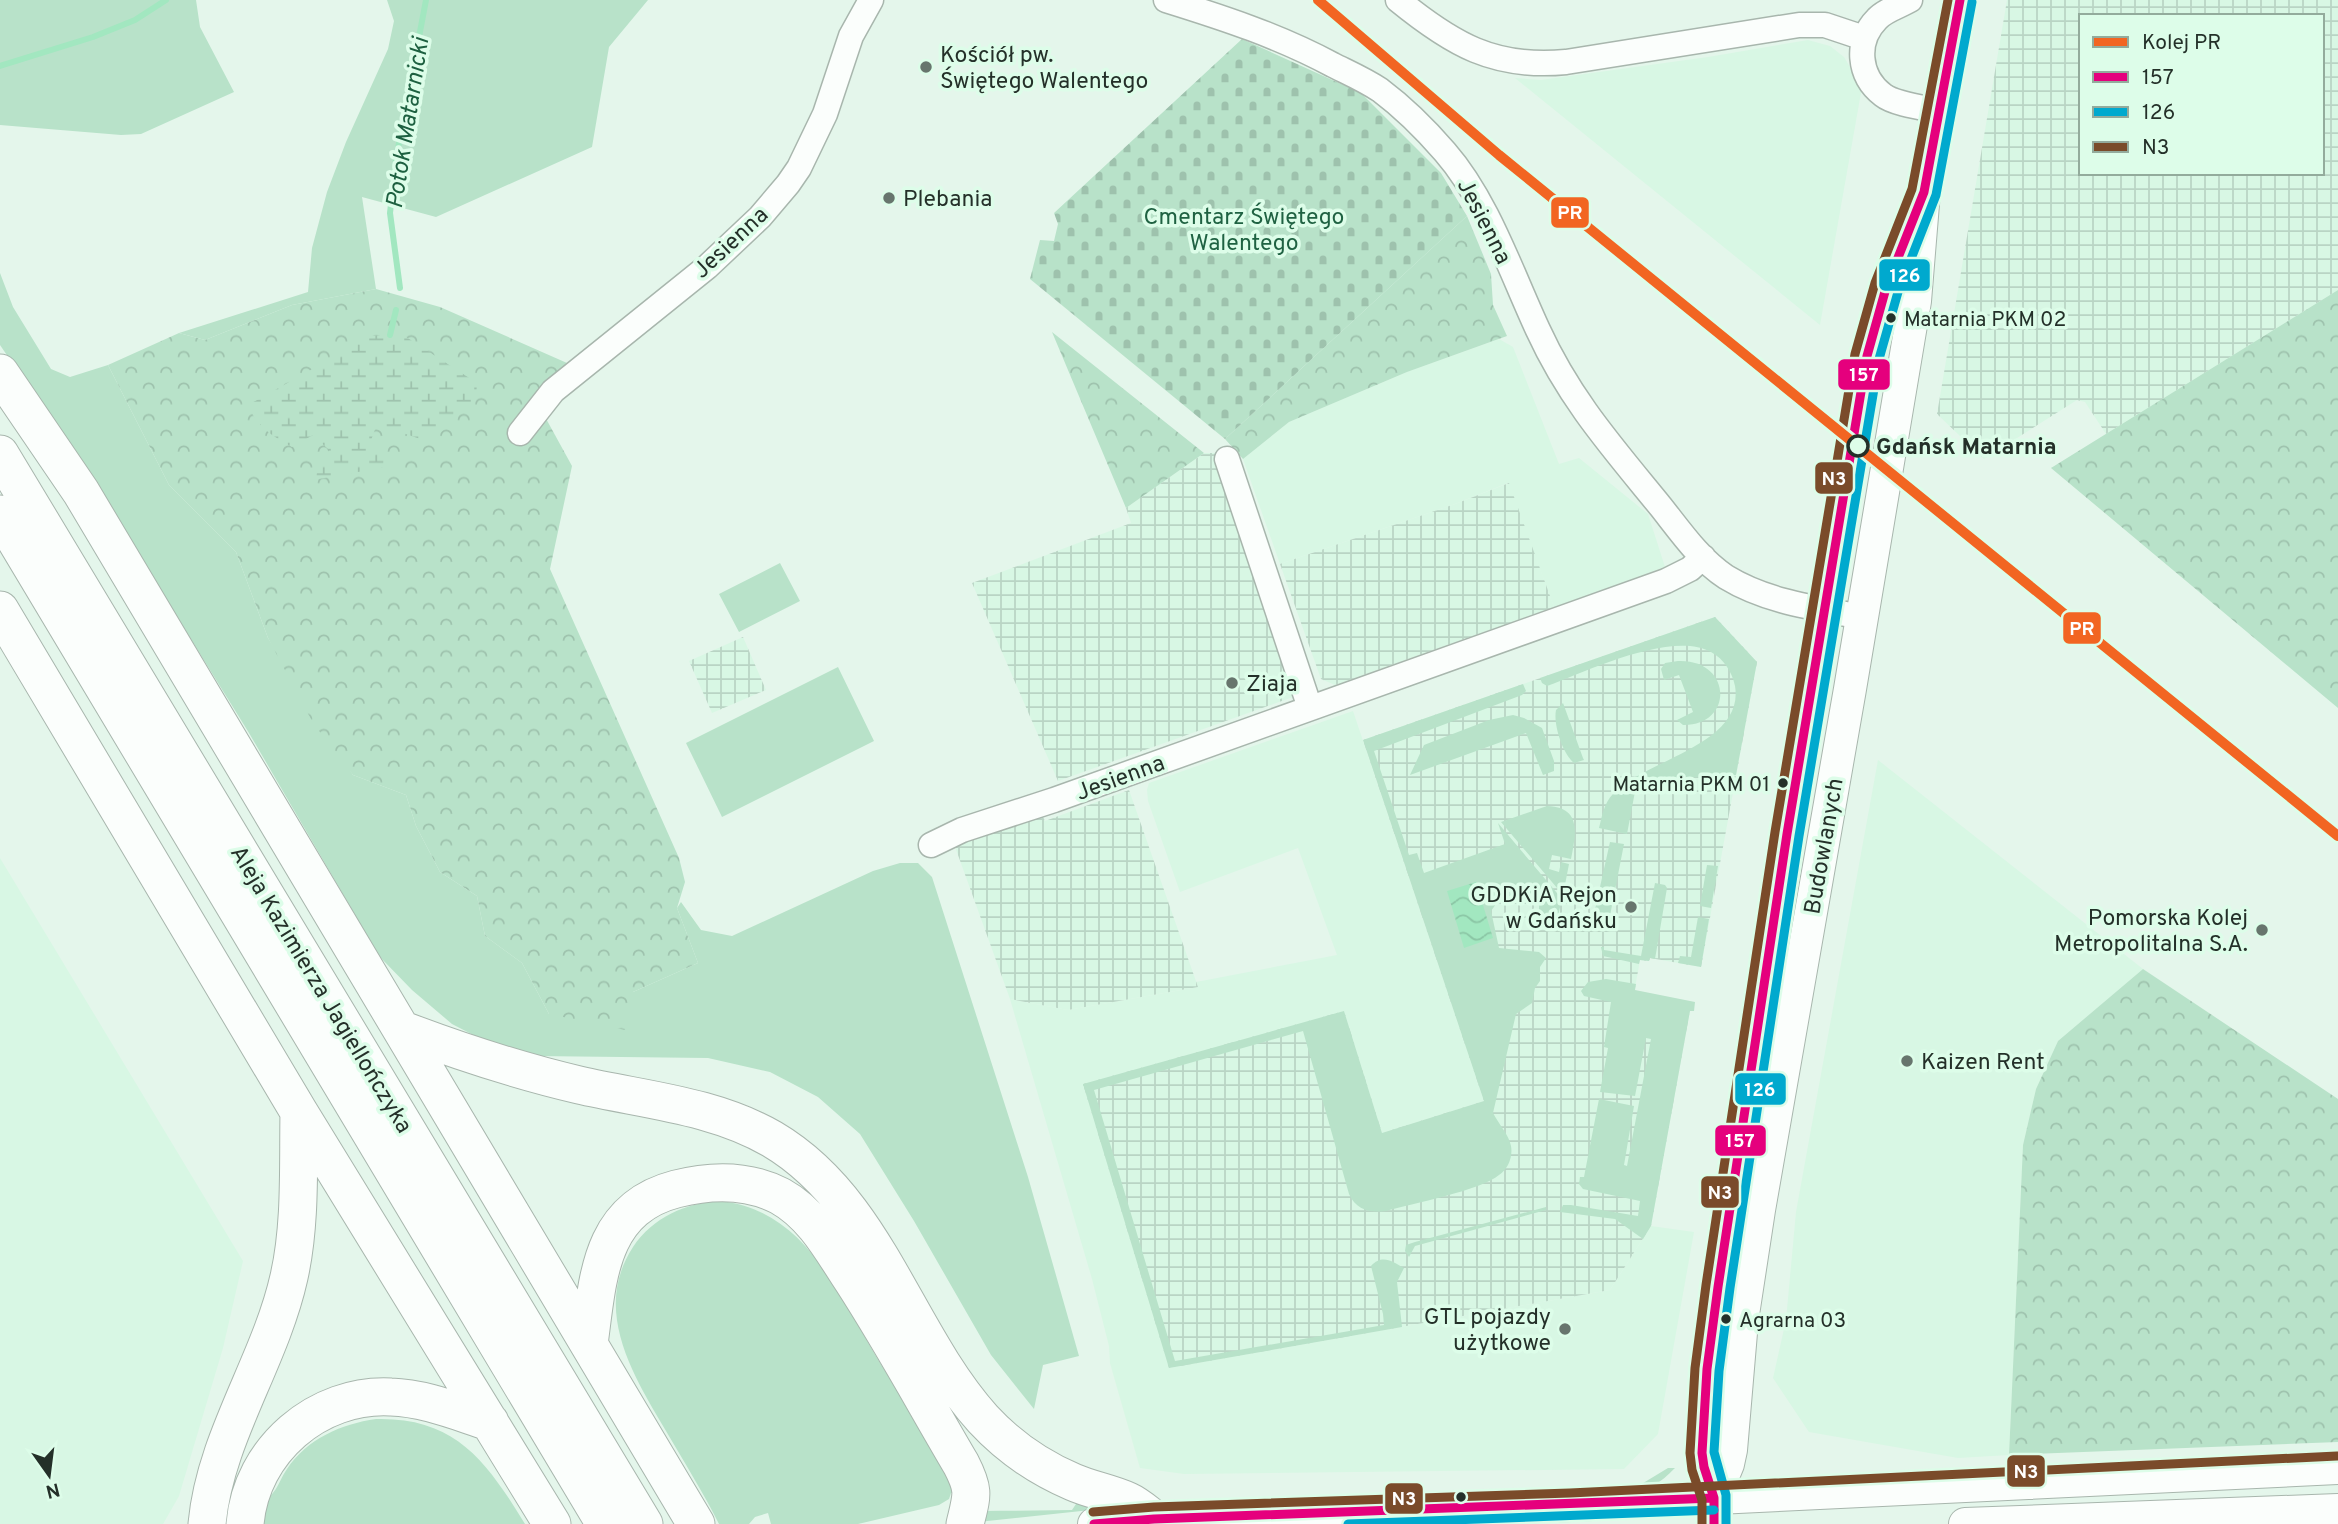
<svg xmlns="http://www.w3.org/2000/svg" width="2338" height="1524" font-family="Overpass,sans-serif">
	<defs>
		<pattern id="industrial-grid" width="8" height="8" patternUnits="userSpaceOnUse" patternTransform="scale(1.75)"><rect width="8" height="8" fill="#d8f7e4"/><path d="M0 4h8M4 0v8" fill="none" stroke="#b9d4c4"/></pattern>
		<pattern id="forest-crowns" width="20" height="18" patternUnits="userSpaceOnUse" patternTransform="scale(1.75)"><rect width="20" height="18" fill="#b8e2c9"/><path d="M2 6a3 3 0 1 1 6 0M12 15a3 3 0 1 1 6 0" fill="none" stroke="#9ec2ad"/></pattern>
		<pattern id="wetland-marsh" width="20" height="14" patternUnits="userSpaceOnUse" patternTransform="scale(1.75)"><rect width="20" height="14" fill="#b8e2c9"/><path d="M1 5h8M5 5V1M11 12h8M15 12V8" fill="none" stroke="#9ec2ad"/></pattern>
		<pattern id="cemetery-stones" width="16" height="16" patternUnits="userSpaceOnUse" patternTransform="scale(1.75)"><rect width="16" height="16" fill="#b8e2c9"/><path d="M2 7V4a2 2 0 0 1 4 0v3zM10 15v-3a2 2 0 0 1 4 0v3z" fill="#9ec2ad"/></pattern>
		<pattern id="water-waves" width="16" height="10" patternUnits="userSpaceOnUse" patternTransform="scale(1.75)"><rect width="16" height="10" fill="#a2e7c0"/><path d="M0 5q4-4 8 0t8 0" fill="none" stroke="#8bc6a5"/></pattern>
	</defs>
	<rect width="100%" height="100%" fill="#e4f6eb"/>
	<path fill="#d8f7e4" d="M1808 40 1830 46 1844 57 1862 87 1820 325 1515 78 1541 80 1708 57Z
		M1499 339 1513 347 1559 464 1579 458 1648 514 1665 567 1554 607 1508 483 1455 504 1280 564 1243 459 1289 422 1407 372Z
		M1353 711 1484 1101 1382 1133 1344 1011 1169 1368 1610 1290 1651 1226 1694 1232 1658 1434 1624 1469 1184 1474 1140 1468 1110 1363 1109 1346 1092 1279 1010 999 1068 1010 1198 987 1196 982 1337 955 1298 848 1180 892 1148 801 1147 790 1149 783Z
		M1878 760 2143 969 2058 1041 2036 1089 2023 1145 2009 1455 1958 1458 1809 1432 1773 1378 1786 1320 1796 1212Z
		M0 858 243 1261 223 1348 179 1496 163 1524H0Z"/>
	<path fill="url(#industrial-grid)" fill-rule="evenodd" d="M2007 0H2338V290L2106 434 2085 402 2077 400 1984 459 1937 414ZM2081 16H2322V173H2081Z
		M1204 453H1215L1293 697 1058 781 972 583 1131 523 1126 508Z
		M1509 483 1554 607 1335 685 1321 679 1280 564 1455 504Z
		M1715 617 1757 662 1701 967 1650 958 1649 961 1640 960 1633 999 1690 1010 1651 1226 1610 1290 1169 1368 1083 1084 1344 1011 1382 1133 1484 1101 1363 740Z
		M743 637 766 690 712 713 689 661Z
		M1129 790 1198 987 1068 1010 1010 999 954 844 1041 813 1045 821Z"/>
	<path fill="#b8e2c9" d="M0 0H196L200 27 234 92 141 134 121 135 0 125Z
		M387 0H648L609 47 592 147 436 217 362 197 376 289 292 305 205 340 179 333 308 292 312 248 327 192 346 142 388 49 394 21Z
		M0 273 13 307 51 369 70 377 108 365 169 485 236 552 268 638 353 775 406 795 416 826 440 872 477 896 485 936 522 963 549 1014 633 992 698 963 677 908 681 902 701 930 732 936 873 871 900 863H918L932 877 1028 1177 1079 1356 1043 1365 1034 1409 991 1355 914 1221 860 1134 818 1097 770 1072 708 1058 535 1056 485 1041 452 1024 412 990 379 956 249 733 98 489 0 345Z
		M780 563 800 601 739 632 719 594Z
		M1715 617 1757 662 1736 775 1637 781 1627 834 1599 828C1602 816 1604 803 1613 794 1644 760 1745 745 1735 686 1732 672 1724 659 1711 652 1672 630 1587 671 1547 686L1542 683 1540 678Z
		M1678 661C1733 659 1734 726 1683 725L1677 720 1693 712 1679 675 1664 680 1661 669 1665 663Z
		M838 667 874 741 722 817 686 743Z
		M1523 684 1526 691 1522 695 1374 751 1409 855 1417 853 1424 873 1505 844 1498 823 1562 899 1556 924 1549 928 1543 926 1539 918V894L1501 897 1491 911 1499 948 1539 952 1546 958 1540 967V981L1535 988 1532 1003 1516 1014 1493 1113C1498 1123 1509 1135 1511 1146 1513 1157 1508 1169 1499 1175 1482 1190 1411 1204 1386 1211 1370 1213 1356 1210 1349 1194L1303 1031 1094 1090 1175 1361 1384 1325 1383 1314 1371 1266C1382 1254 1392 1261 1404 1268L1397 1282 1402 1327 1169 1368 1083 1084 1344 1011 1382 1133 1484 1101 1363 740Z
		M1563 703 1583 758 1584 760 1574 763C1563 754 1553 725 1556 710Z
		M1513 715 1524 718 1542 728 1554 761V771L1543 775 1526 733 1410 775 1424 745 1489 720Z
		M1547 806C1582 807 1576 834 1571 859L1552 855 1549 869 1559 872 1561 862 1569 864 1563 895 1501 822Z
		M1610 842 1624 844 1607 931 1592 923Z
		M1707 865 1718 866 1711 908 1700 906Z
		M1655 883 1665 885 1667 888 1655 959 1650 958 1649 961 1640 960 1639 964 1603 956 1601 947H1604V950L1641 956Z
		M1698 917 1709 919 1701 967 1678 963 1680 956 1691 957Z
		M1606 979 1636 984 1635 990 1695 1002 1694 1011H1690L1651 1226 1643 1239 1615 1219 1560 1212 1563 1205H1571L1638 1216 1640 1201 1583 1189 1579 1184 1580 1177H1584L1599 1099 1634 1106 1624 1165 1627 1166 1651 1039 1646 1038 1635 1096 1600 1092 1608 1048 1604 1047 1611 1002 1584 996 1581 991 1588 982Z
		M720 1201C808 1210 841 1300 882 1366 896 1389 915 1409 930 1431 943 1450 953 1472 964 1492L951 1493 949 1499 939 1505 858 1524H771L768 1513 755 1517 749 1524H719C703 1492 684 1462 666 1431 633 1375 592 1310 633 1247 653 1217 686 1203 720 1201Z
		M1546 1207V1210L1415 1246 1409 1257 1405 1251 1406 1245 1415 1242Z
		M376 1419C456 1417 487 1462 525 1524H257L261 1502C278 1493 277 1484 287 1469 307 1439 341 1424 376 1419Z
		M1668 1468H1675C1659 1484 1653 1488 1630 1491Z
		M1080 1498 1100 1509 978 1522 983 1511 1072 1510Z"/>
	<path fill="url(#forest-crowns)" d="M1467 216 1491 274 1493 305 1507 336 1407 372 1289 422 1243 459 1225 439Z
		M376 289 440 307 567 363 564 376 544 415 572 466 550 569 679 858 685 882 677 908 698 963 633 992 625 1030 549 1014 522 963 485 936 477 896 440 872 416 826 406 795 353 775 313 723 268 638 236 552 169 485 108 365 179 333 205 340 292 305Z
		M2338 290V708L2051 468Z
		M1052 332 1204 453 1126 508Z
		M2143 969 2338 1099V1442L2009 1455 2023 1145 2036 1089 2058 1041Z"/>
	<path fill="url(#wetland-marsh)" d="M403 335 477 383 476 397 436 437 426 441 377 424 370 443 385 457 386 467 313 480 329 450 313 435 292 447C272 436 257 427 248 405L371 336Z"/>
	<path fill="url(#cemetery-stones)" d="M1242 39 1361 93 1441 173 1467 216 1225 439 1030 279 1040 240 1054 241 1058 224 1054 213Z"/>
	<path fill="url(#water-waves)" d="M1476 882 1493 938 1464 948 1447 891Z"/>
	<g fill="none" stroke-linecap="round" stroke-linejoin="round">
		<path stroke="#a2e7c0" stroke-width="6" d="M0 66 93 37 135 20 166 0
			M400 288 390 213 396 159 426 0
			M390 335 396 310"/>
		<g stroke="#a8b6ad" stroke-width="27">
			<path id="minor" d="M1166 0C1224 18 1279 36 1333 65 1349 73 1365 80 1380 90 1404 108 1426 130 1445 152 1487 200 1511 272 1538 330 1570 400 1613 448 1661 507 1680 531 1700 560 1726 577 1767 602 1815 608 1862 617
				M1398 0C1452 44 1494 69 1566 62L1799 25H1825L1864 38
				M1910 0C1900 6 1885 10 1877 19 1855 41 1858 76 1883 95 1894 104 1926 108 1940 111
				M520 433 553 391 707 267 760 217 788 184 799 168 825 114 851 36 871 0
				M1227 459 1310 708
				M931 845 962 830 1054 800 1666 581 1690 569 1703 557"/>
		</g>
		<g stroke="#a8b6ad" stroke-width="34">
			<path id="major" d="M1714 1498 1728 1464 1731 1450 1742 1321 1759 1210 1850 689 1915 301 1924 192 1960 0
				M1094 1524 1154 1519 1571 1505 2338 1468
				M1714 1524V1498L1704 1467 1702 1453C1703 1341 1729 1232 1744 1121 1780 866 1823 611 1867 356L1886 288 1911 224
				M1965 1524 2338 1510"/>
		</g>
		<g stroke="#a8b6ad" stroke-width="39">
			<path id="highway" d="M0 373 81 492 696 1524
				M0 454 644 1524
				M0 514 605 1524
				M0 610 299 1112 552 1524
				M403 1030C461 1052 519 1071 579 1085 644 1100 713 1105 772 1139 877 1201 905 1332 983 1419 1008 1446 1040 1468 1073 1482 1091 1490 1111 1493 1128 1501 1137 1505 1146 1513 1154 1519
				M589 1344C598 1279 599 1209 676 1189 711 1180 747 1179 780 1196 814 1215 832 1250 852 1280 891 1340 925 1403 961 1464 975 1491 972 1495 965 1524
				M207 1524C215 1437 270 1362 289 1277 301 1224 298 1166 299 1112
				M245 1524C251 1450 318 1393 391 1397 425 1398 458 1412 490 1422"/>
		</g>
		<use href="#minor" stroke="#fbfefc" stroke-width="24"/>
		<use href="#major" stroke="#fbfefc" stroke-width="32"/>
		<use href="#highway" stroke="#fbfefc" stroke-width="37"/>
		<g stroke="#ddfde9" stroke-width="14">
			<path id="bus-1" d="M1094 1524 1154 1519 1714 1498
				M1714 1524V1498L1704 1467 1702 1453 1707 1369 1718 1287 1787 834 1867 356 1886 288 1924 192 1960 0"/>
		</g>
		<g stroke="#ddfde9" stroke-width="14">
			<path id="bus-2" d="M1348 1524 1714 1510
				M1726 1524V1495L1714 1452 1719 1371 1730 1288 1799 836 1879 359 1898 292 1936 195 1972 2"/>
		</g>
		<g stroke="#ddfde9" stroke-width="14">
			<path id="bus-3" d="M1093 1512 1154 1507 1570 1493 2337 1456
				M1702 1524V1500L1692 1470 1690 1453 1695 1368 1706 1285 1775 832 1855 354 1875 283 1912 189 1948 0"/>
		</g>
		<use href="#bus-1" stroke="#e5007d" stroke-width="9"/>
		<use href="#bus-2" stroke="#00a9ce" stroke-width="9"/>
		<use href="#bus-3" stroke="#7a4b2a" stroke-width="9"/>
		<g stroke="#ddfde9" stroke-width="16">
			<path id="rail-1" d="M1318 0 1499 155 2338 836"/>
		</g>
		<use href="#rail-1" stroke="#f26522" stroke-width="10"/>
	</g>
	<g fill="#67756d" stroke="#ddfde9" stroke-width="2.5">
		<circle cx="926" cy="67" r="7"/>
		<circle cx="889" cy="198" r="7"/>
		<circle cx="1232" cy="683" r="7"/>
		<circle cx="1631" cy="907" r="7"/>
		<circle cx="2262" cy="930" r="7"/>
		<circle cx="1907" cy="1061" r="7"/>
		<circle cx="1565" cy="1329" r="7"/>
	</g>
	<g fill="#243029" stroke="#ddfde9" stroke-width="2.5">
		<circle cx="1891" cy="318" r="6"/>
		<circle cx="1783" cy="783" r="6"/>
		<circle cx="1726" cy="1319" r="6"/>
		<circle cx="1461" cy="1497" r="6"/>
	</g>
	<circle fill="#ddfde9" stroke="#243029" stroke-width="3.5" cx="1858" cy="446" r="10"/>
	<g text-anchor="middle" stroke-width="7" stroke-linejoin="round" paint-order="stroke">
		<g font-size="21" fill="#243029" stroke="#ddfde9" text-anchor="start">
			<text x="1904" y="326">Matarnia PKM 02</text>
			<text x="1770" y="791" text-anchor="end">Matarnia PKM 01</text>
			<text x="1739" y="1327">Agrarna 03</text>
		</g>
		<g font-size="23" fill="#243029" stroke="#ddfde9" text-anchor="start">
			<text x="940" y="62">Kościół pw.<tspan x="940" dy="26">Świętego Walentego</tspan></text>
			<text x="903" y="206">Plebania</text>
			<text x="1246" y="691">Ziaja</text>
			<text x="1617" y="902" text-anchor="end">GDDKiA Rejon<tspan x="1617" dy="26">w Gdańsku</tspan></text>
			<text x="2248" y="925" text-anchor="end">Pomorska Kolej<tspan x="2248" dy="26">Metropolitalna S.A.</tspan></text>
			<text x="1921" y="1069">Kaizen Rent</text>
			<text x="1551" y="1324" text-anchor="end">GTL pojazdy<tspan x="1551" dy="26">użytkowe</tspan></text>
		</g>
		<g font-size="23" fill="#1f6242" stroke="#ddfde9">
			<text x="1244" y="224">Cmentarz Świętego<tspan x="1244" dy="26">Walentego</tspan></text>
		</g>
		<g font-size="23" fill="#243029" stroke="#ddfde9">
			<text transform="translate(1485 221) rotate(63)" y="8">Jesienna</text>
			<text transform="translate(730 242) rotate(-43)" y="8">Jesienna</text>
			<text transform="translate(1120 777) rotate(-20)" y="8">Jesienna</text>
			<text transform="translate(1823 846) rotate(-80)" y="8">Budowlanych</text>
			<text transform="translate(322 989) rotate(59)" y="8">Aleja Kazimierza Jagiellończyka</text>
		</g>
		<g font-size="23" font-weight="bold" fill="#243029" stroke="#ddfde9" text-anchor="start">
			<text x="1876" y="454">Gdańsk Matarnia</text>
		</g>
		<g font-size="24" font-style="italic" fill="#1d6040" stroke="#ddfde9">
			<text transform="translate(407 123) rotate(-81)" y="8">Potok Matarnicki</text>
		</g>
	</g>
	<g stroke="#ddfde9" stroke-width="2.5">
		<rect x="1550" y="196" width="40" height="33" rx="7" fill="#f26522"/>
		<rect x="1878" y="258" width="53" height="34" rx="7" fill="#00a9ce"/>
		<rect x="1837" y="358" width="54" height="33" rx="7" fill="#e5007d"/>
		<rect x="1814" y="461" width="40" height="34" rx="7" fill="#7a4b2a"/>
		<rect x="2062" y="611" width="40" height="34" rx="7" fill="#f26522"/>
		<rect x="1734" y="1072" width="53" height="34" rx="7" fill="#00a9ce"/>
		<rect x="1714" y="1124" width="53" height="33" rx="7" fill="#e5007d"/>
		<rect x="1700" y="1175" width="40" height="34" rx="7" fill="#7a4b2a"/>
		<rect x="2006" y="1454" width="40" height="34" rx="7" fill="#7a4b2a"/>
		<rect x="1384" y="1482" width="40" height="33" rx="7" fill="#7a4b2a"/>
	</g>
	<g font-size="19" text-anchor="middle" font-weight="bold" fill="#fff">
		<text x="1570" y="219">PR</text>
		<text x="1905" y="282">126</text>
		<text x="1864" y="381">157</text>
		<text x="1834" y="485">N3</text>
		<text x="2082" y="635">PR</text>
		<text x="1760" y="1096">126</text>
		<text x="1740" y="1147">157</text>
		<text x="1720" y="1199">N3</text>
		<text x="2026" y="1478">N3</text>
		<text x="1404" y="1505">N3</text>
	</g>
	<rect x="2079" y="14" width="245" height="161" fill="#ddfde9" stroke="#93ab9c" stroke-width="2"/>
	<rect x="2093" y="37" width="35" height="10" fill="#f26522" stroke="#93ab9c" stroke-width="2"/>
	<text x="2142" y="49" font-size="21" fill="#243029">Kolej PR</text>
	<rect x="2093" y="72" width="35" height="10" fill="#e5007d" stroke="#93ab9c" stroke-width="2"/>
	<text x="2142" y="84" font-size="21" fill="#243029">157</text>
	<rect x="2093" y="107" width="35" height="10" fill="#00a9ce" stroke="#93ab9c" stroke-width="2"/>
	<text x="2142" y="119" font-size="21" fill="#243029">126</text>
	<rect x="2093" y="142" width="35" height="10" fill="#7a4b2a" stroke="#93ab9c" stroke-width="2"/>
	<text x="2142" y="154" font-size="21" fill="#243029">N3</text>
	<g transform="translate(49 1475) rotate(166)" stroke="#ddfde9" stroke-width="5" paint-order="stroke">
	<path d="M0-5L12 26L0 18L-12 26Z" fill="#243029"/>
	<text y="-10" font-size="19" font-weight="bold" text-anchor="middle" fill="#243029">N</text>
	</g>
</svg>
